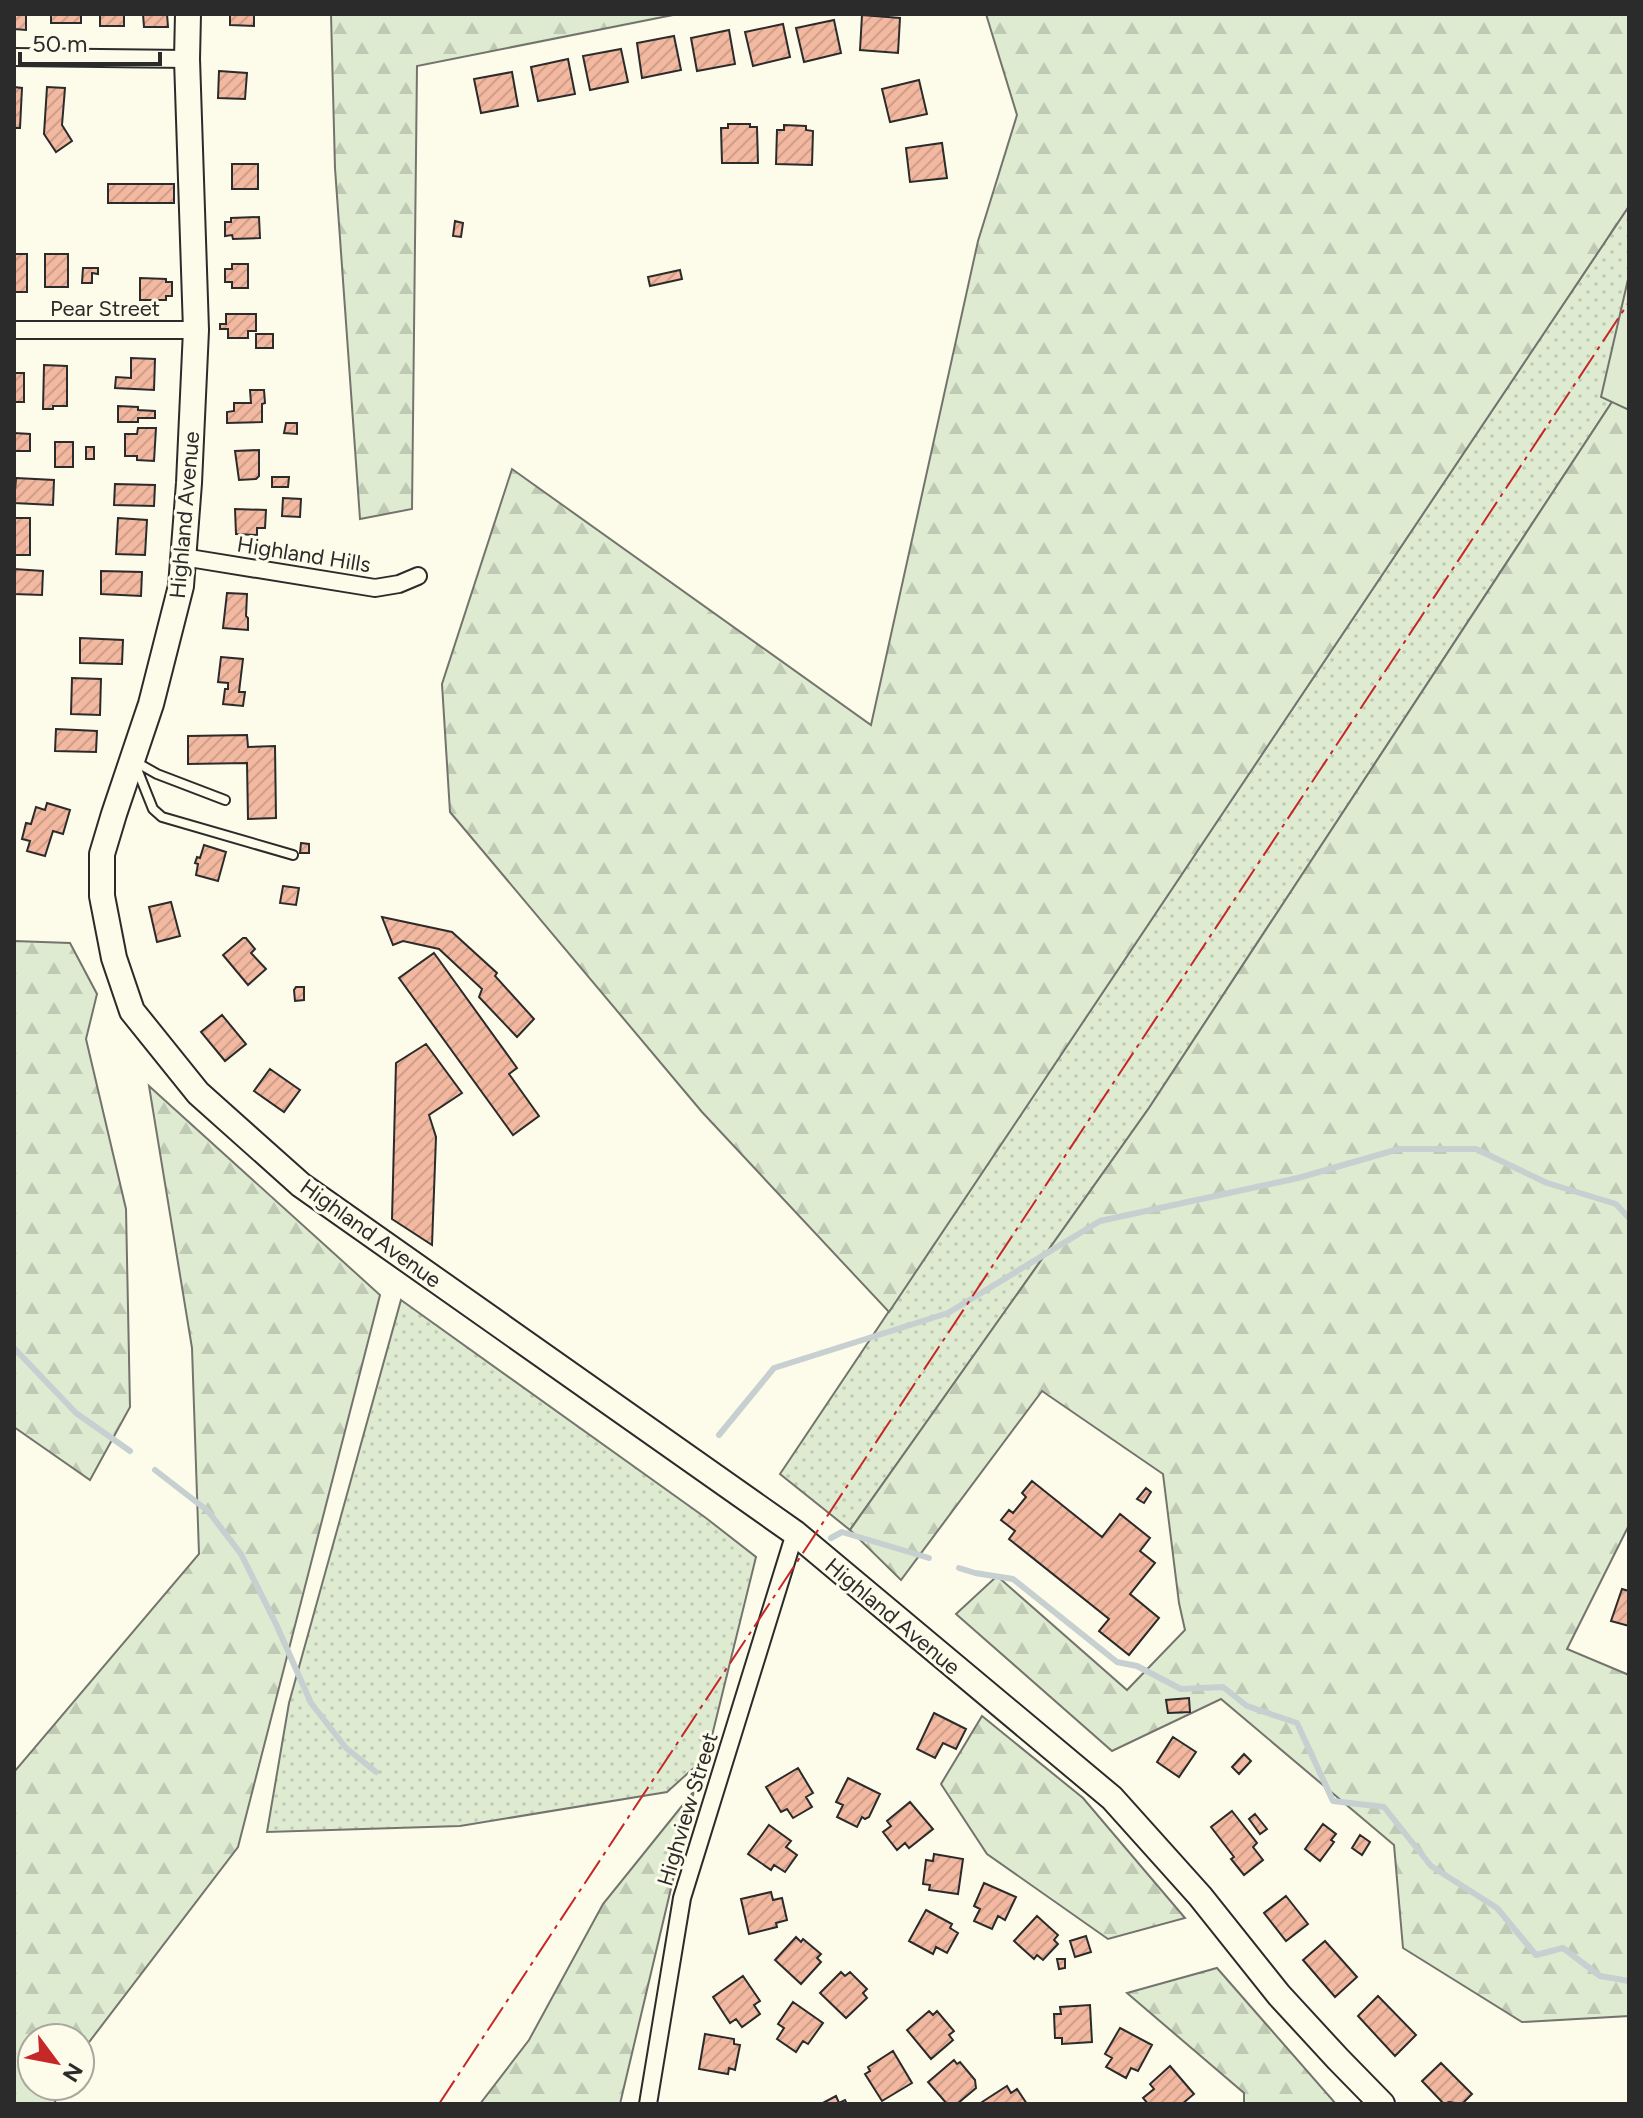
<svg xmlns="http://www.w3.org/2000/svg" width="1643" height="2118" font-family="Figtree,sans-serif">
	<defs>
		<pattern id="grass-dots" width="8" height="8" patternUnits="userSpaceOnUse" patternTransform="scale(2)"><rect width="8" height="8" fill="#deebd1"/><path d="M2 2h.1M6 6h.1" fill="none" stroke="#bfcab4" stroke-width="1.8" stroke-linecap="round"/></pattern>
		<pattern id="forest-firs" width="22" height="20" patternUnits="userSpaceOnUse" patternTransform="scale(2)"><rect width="22" height="20" fill="#deebd1"/><path d="M5 1l3.5 6h-7zM16 11l3.5 6h-7z" fill="#bfcab4"/></pattern>
		<pattern id="building-hatch" width="6" height="6" patternUnits="userSpaceOnUse" patternTransform="scale(2)"><rect width="6" height="6" fill="#f2b8a0"/><path d="M-1 1l2-2M0 6l6-6M5 7l2-2" fill="none" stroke="#d09e8a"/></pattern>
	</defs>
	<rect width="100%" height="100%" fill="#fdfbea"/>
	<path fill="url(#grass-dots)" stroke="#74746e" stroke-width="2" d="M1629 206V376L1149 1108 850 1530 780 1474Z
		M401 1300 706 1518 756 1557 707 1756 667 1792 460 1826 267 1832 289 1703Z"/>
	<path fill="url(#forest-firs)" stroke="#74746e" stroke-width="2" d="M331 14H678L417 66 412 509 360 519 335 168Z
		M986 14H1629V206L889 1312 702 1112 450 812 442 684 512 469 871 725 978 241 1017 115Z
		M1629 376V1525L1567 1649 1629 1675V2016L1522 2022 1403 1948 1394 1845 1221 1699 1112 1751 956 1614 997 1576 1127 1690 1185 1630 1179 1603 1163 1474 1042 1391 901 1580 850 1530 1149 1108Z
		M14 941 70 943 97 994 86 1039 126 1209 130 1407 90 1480 14 1427Z
		M149 1086 380 1295 238 1847 80 2054V2038H32V2086H62L54 2104H14V1772L199 1554 192 1348Z
		M982 1716 1083 1798 1185 1918 1108 1939 987 1854 941 1784Z
		M694 1791 620 2104H480L529 2040 603 1904Z
		M1217 1968 1336 2104H1244V2093L1127 1993Z"/>
	<path fill="#deebd1" stroke="#74746e" stroke-width="2" d="M1629 275V410L1601 397Z"/>
	<g fill="none" stroke-linecap="round" stroke-linejoin="round">
		<path stroke="#c7d0d0" stroke-width="6" d="M14 1348 76 1413 130 1451
			M719 1435 774 1368 948 1313 1100 1221 1298 1178 1399 1149H1476L1547 1183 1616 1204 1629 1218
			M155 1470 208 1511 241 1554 276 1624 311 1703 346 1748 376 1772
			M831 1538 842 1532 929 1558
			M959 1568 975 1573 1013 1579 1117 1662 1137 1666 1181 1689 1223 1687 1247 1706 1297 1723 1333 1801 1384 1807 1431 1866 1497 1908 1536 1955 1563 1948 1600 1976 1629 1981"/>
	</g>
	<path fill="url(#building-hatch)" stroke="#2b2b2b" stroke-width="2" d="M14 14H26V30L14 29Z
		M51 14H81V23H51Z
		M100 14H124V26H100Z
		M143 14H167L168 27H144Z
		M230 14H254V26L230 25Z
		M862 15 900 18 898 53 860 50Z
		M834 20 841 53 804 62 796 28Z
		M783 24 790 57 753 66 745 32Z
		M729 30 735 64 697 71 691 38Z
		M674 36 681 70 642 78 637 43Z
		M621 49 628 82 590 90 583 56Z
		M568 59 575 94 538 101 531 67Z
		M219 71 247 73 245 99 218 98Z
		M512 72 518 106 481 113 474 79Z
		M919 80 927 114 890 122 882 89Z
		M14 87 22 88 20 128H14Z
		M47 87 65 88 62 125 72 141 56 152 44 134Z
		M728 124H750V127H757L758 163H722L721 128H728Z
		M784 125 806 126V130L813 131 812 165 776 164 777 130H784Z
		M942 143 947 178 910 182 906 148Z
		M232 164H258V189H232Z
		M108 184H174V203H108Z
		M259 217 260 238 233 239 232 235 225 236V222H231V218Z
		M455 221 463 223 461 237 453 236Z
		M14 254H27V292H14Z
		M45 254H68V287H45Z
		M232 264H248V288H232V282H225V269H232Z
		M83 268H98V274L92 273V283H82Z
		M680 270 682 279 650 286 648 277Z
		M140 278 166 279V282H172V296H166V300H140Z
		M226 314H256V331H248V338H228V329H220V324H226Z
		M256 334H273V348H256Z
		M131 358 155 359 154 390 115 388 116 377 131 378Z
		M44 365 67 366V406H53V409H43Z
		M14 373H24V402H14Z
		M250 390H264L265 403 262 404V422L227 423V412L234 411V403H251Z
		M118 406 138 407V410L155 411V418H138V422H118Z
		M286 423H297V434L284 433Z
		M138 428H156L154 461 137 460V456H125V434H137Z
		M14 433 30 434V451H14Z
		M55 442H73V467H55Z
		M86 447H94V459H86Z
		M259 450V476L256 479 239 480 235 451Z
		M272 477H289L288 487H272Z
		M16 478 54 480 53 505 14 503Z
		M115 484 155 485 154 506 114 505Z
		M283 498 301 499 300 517 282 516Z
		M235 509 266 510 265 528H257V535L236 534Z
		M14 518H30V555H14Z
		M118 518 147 520 145 555 116 554Z
		M14 569 43 571 42 595 14 594Z
		M101 571 142 572 141 596 101 594Z
		M227 593 247 594 246 616 248 618V630L223 628Z
		M80 638 123 640 122 664 80 663Z
		M221 657 243 659 239 692H245L243 706 223 704 225 689H228V683L218 682Z
		M72 678 101 679 100 715 71 714Z
		M56 729 97 731 96 752 55 751Z
		M247 735 248 747 275 746 276 818 248 819 247 763 188 764V736Z
		M47 803 70 810 63 834 53 831 45 856 27 851 30 841 22 839 26 823 31 824 36 807 45 810Z
		M301 843 309 844V853H300Z
		M204 845 226 852 218 881 196 875 198 864 195 863 197 857 200 858Z
		M283 886 299 888 296 905 280 903Z
		M171 902 180 936 157 942 149 907Z
		M382 917 452 932 497 973 495 976 534 1019 517 1037 479 997 482 989 439 949 403 941 393 945Z
		M243 938H246L255 949 251 953 266 969 248 985 223 955Z
		M434 953 517 1068 509 1074 539 1116 513 1135 399 978Z
		M296 987H304V1000L295 1001 294 990Z
		M222 1015 246 1044 225 1061 201 1032Z
		M426 1044 462 1093 429 1115 436 1137 432 1245 392 1219 396 1063Z
		M270 1069 300 1090 284 1112 254 1091Z
		M1032 1481 1102 1537 1120 1514 1150 1538 1140 1551 1155 1563 1130 1594 1159 1618 1129 1655 1099 1631 1109 1619 1009 1539 1015 1531 1001 1520 1009 1510 1013 1513 1026 1497 1022 1493Z
		M1146 1488 1151 1492 1144 1503 1137 1499Z
		M1622 1589 1629 1591V1626L1611 1621Z
		M1189 1698 1190 1712 1168 1713 1166 1700Z
		M934 1713 966 1729 956 1749 943 1743 935 1758 917 1749Z
		M1173 1737 1196 1752 1179 1777 1157 1762Z
		M1244 1754 1251 1761 1239 1774 1232 1767Z
		M798 1768 813 1793 806 1797 812 1807 793 1818 787 1809 781 1812 766 1787Z
		M848 1778 880 1794 869 1817 865 1819 862 1817 857 1827 837 1817 843 1805 836 1802Z
		M910 1802 933 1829 909 1848 905 1843 897 1850 883 1832 891 1826 887 1821Z
		M1232 1811 1257 1843 1253 1847 1263 1860 1244 1875 1231 1859 1234 1857 1211 1827Z
		M1255 1814 1267 1829 1260 1834 1249 1819Z
		M1323 1824 1336 1834 1331 1840 1334 1842 1320 1861 1305 1849Z
		M769 1825 791 1841 786 1847 797 1855 785 1872 774 1865 771 1870 748 1854Z
		M1360 1835 1370 1842 1362 1855 1352 1848Z
		M934 1854 963 1859 958 1894 929 1890 930 1885 923 1884 926 1860 933 1861Z
		M984 1883 1016 1897 1005 1920 998 1916 992 1929 974 1921 980 1909 974 1906Z
		M771 1892 773 1900 782 1898 787 1920 776 1923 777 1927 749 1934 741 1899Z
		M1286 1896 1308 1924 1286 1941 1264 1913Z
		M926 1910 952 1924 950 1928 958 1933 947 1953 936 1947 933 1954 909 1941Z
		M1037 1916 1058 1935 1054 1940 1058 1944 1043 1960 1037 1955 1034 1959 1014 1941Z
		M1086 1936 1091 1952 1075 1957 1070 1941Z
		M796 1937 801 1942 803 1939 821 1954 817 1958 821 1962 801 1984 775 1960Z
		M1325 1941 1357 1977 1335 1997 1303 1960Z
		M1057 1959H1065V1968L1059 1969Z
		M841 1972 845 1976 850 1972 867 1989 863 1993 867 1998 846 2018 820 1993Z
		M743 1976 760 2001 754 2005 760 2014 742 2027 736 2019 730 2023 713 1997Z
		M1378 1996 1416 2035 1395 2056 1358 2016Z
		M793 2002 823 2023 808 2044 803 2041 796 2052 777 2039 784 2028 778 2024Z
		M1090 2005 1092 2042 1062 2044V2038H1055L1054 2014H1061L1060 2007Z
		M929 2011 933 2015 937 2011 954 2031 949 2035 953 2040 931 2059 907 2030Z
		M1120 2028 1152 2045 1138 2071 1131 2068 1126 2078 1106 2067 1112 2058 1105 2054Z
		M705 2034 734 2039V2044L740 2045 735 2070 729 2068 728 2074 699 2069Z
		M893 2051 912 2083 882 2101 865 2074 870 2071 868 2067Z
		M954 2060 957 2064 960 2062 975 2080 976 2088 957 2104H947L928 2082Z
		M1441 2063 1472 2094 1462 2104 1449 2102 1444 2104 1422 2081Z
		M1170 2066 1194 2094 1182 2104H1148L1143 2098 1154 2089 1150 2084Z
		M1007 2086 1011 2093 1017 2089 1027 2104H983L982 2102Z
		M836 2096 839 2103 845 2100 847 2104H821Z"/>
	<g fill="none" stroke-linecap="round" stroke-linejoin="round">
		<g stroke="#2b2b2b" stroke-width="12">
			<path id="service" d="M134 761 157 774 225 800
				M137 769 153 809 162 817 293 855"/>
		</g>
		<g stroke="#2b2b2b" stroke-width="20">
			<path id="minor" d="M14 57 187 59
				M14 330H196
				M183 557 375 588 399 584 418 576
				M648 2104 682 1898 795 1533"/>
		</g>
		<g stroke="#2b2b2b" stroke-width="28">
			<path id="secondary" d="M188 14 187 59 196 330 189 483 181 586 151 704 114 814 102 854V896L114 958 132 1011 198 1093 301 1185 795 1533 1112 1798 1200 1896 1279 1995 1338 2059 1382 2104"/>
		</g>
		<use href="#service" stroke="#fdfbea" stroke-width="8"/>
		<use href="#minor" stroke="#fdfbea" stroke-width="16"/>
		<use href="#secondary" stroke="#fdfbea" stroke-width="24"/>
		<path stroke="#c62828" stroke-width="2" stroke-dasharray="28 6 4 6" stroke-linecap="butt" d="M439 2104 1629 302"/>
	</g>
	<g text-anchor="middle" stroke-width="6" stroke-linejoin="round" paint-order="stroke">
		<g font-size="22" fill="#2b2b2b" stroke="#fdfbea">
			<text x="105" y="316">Pear Street</text>
			<text transform="translate(184 515) rotate(-85)" y="8">Highland Avenue</text>
			<text transform="translate(304 554) rotate(9)" y="8">Highland Hills</text>
			<text transform="translate(371 1233) rotate(36)" y="8">Highland Avenue</text>
			<text transform="translate(893 1616) rotate(40)" y="8">Highland Avenue</text>
			<text transform="translate(687 1809) rotate(-73)" y="8">Highview Street</text>
		</g>
	</g>
	<rect width="1643" height="2118" fill="none" stroke="#2b2b2b" stroke-width="32"/>
	<g transform="translate(56 2062) rotate(122)"><circle r="38" fill="#fdfbea" stroke="#a9a89e" stroke-width="2"/>
	<path d="M0-6L14 30L0 20L-14 30Z" fill="#c62828"/>
	<text y="-12" font-size="22" font-weight="bold" text-anchor="middle" fill="#2b2b2b">N</text>
	</g>
	<path d="M20 52v12h140v-12" fill="none" stroke="#2b2b2b" stroke-width="4"/>
	<text x="32" y="52" font-size="24" fill="#2b2b2b" stroke="#fdfbea" stroke-width="6" paint-order="stroke">50 m</text>
</svg>
